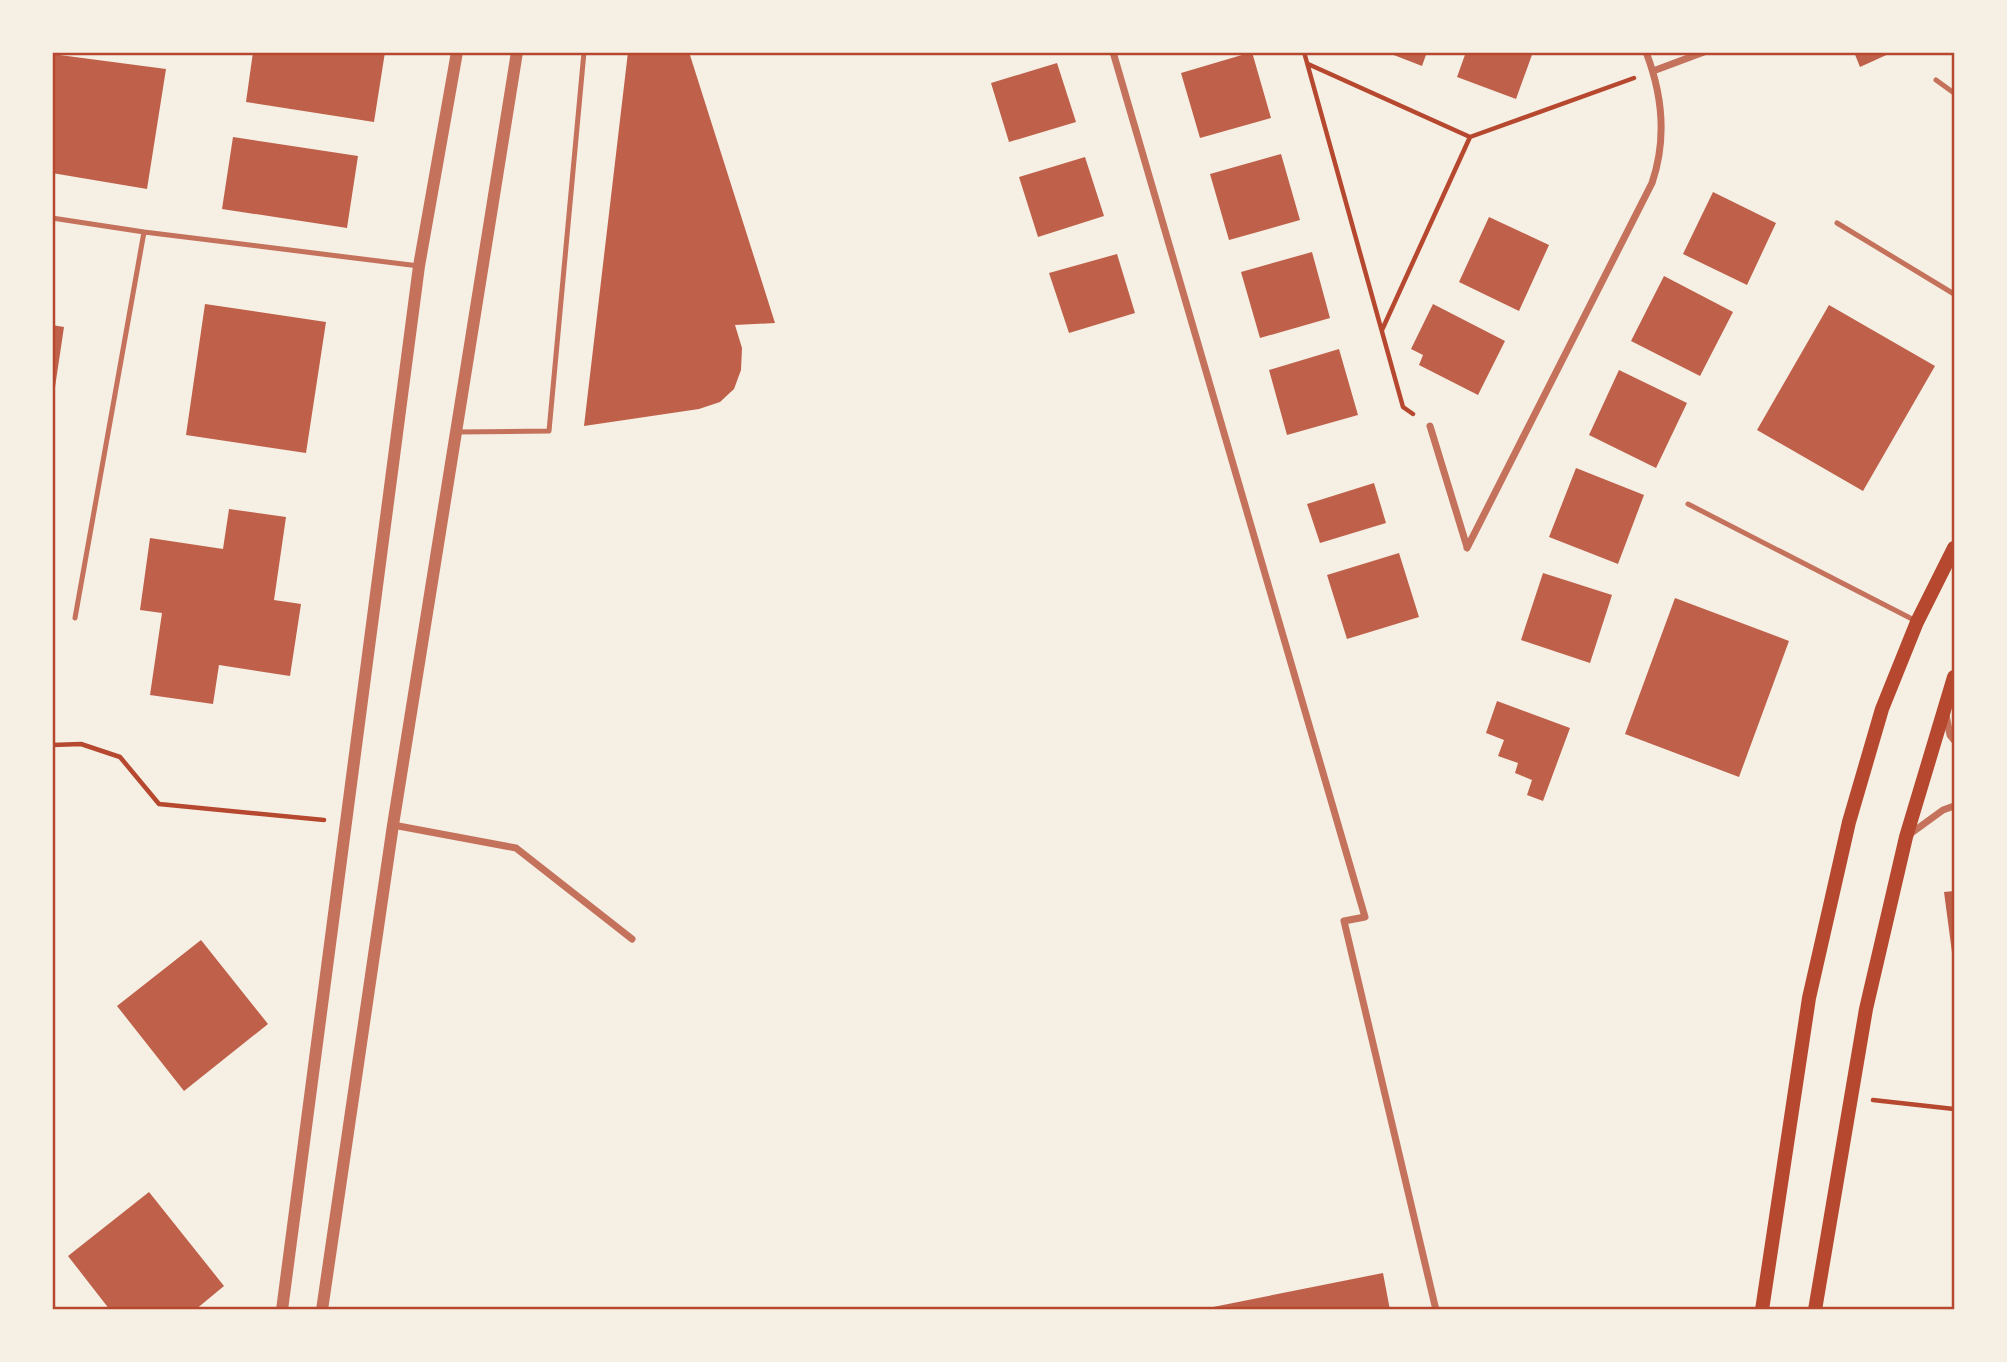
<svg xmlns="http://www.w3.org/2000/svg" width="2007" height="1362" font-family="Inter,sans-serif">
	<rect width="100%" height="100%" fill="#f6efe4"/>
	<path fill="#bf614a" d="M253 52H385L374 122 246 102Z
		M628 52H689L775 323 735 325 742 348 741 370 734 389 720 402 699 409 584 426Z
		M1252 52 1271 118 1200 138 1181 73Z
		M1386 52H1427L1422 66Z
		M1466 52H1533L1516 99 1457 77Z
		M1854 52H1893L1860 67Z
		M52 54 166 69 147 189 52 173Z
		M1057 63 1076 122 1009 142 991 83Z
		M233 137 358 156 347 228 222 209Z
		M1281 154 1300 220 1229 240 1210 174Z
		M1085 157 1104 216 1038 237 1019 177Z
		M1713 192 1776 223 1747 285 1683 254Z
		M1489 217 1549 245 1519 311 1459 282Z
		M1312 252 1330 318 1260 338 1241 272Z
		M1117 254 1135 313 1069 333 1049 273Z
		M1664 276 1733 312 1700 376 1631 341Z
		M205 304 326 322 306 453 186 435Z
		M1433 304 1505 341 1478 395 1419 365 1423 355 1411 349Z
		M1829 305 1935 366 1863 491 1757 430Z
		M52 325 64 327 54 394H52Z
		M1339 349 1358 415 1287 435 1269 370Z
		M1619 370 1687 403 1656 468 1589 435Z
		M1576 468 1644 495 1618 564 1549 537Z
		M1374 483 1386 523 1320 543 1307 504Z
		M229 509 286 517 274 600 301 604 290 676 219 665 213 704 150 695 162 613 140 610 150 538 223 549Z
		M1399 553 1419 617 1347 639 1327 575Z
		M1543 573 1612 595 1590 663 1521 640Z
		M1675 598 1789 641 1739 777 1625 734Z
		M1497 701 1570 728 1543 801 1527 795 1532 780 1515 773 1518 763 1498 756 1504 740 1486 733Z
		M1954 891V960H1953L1944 892Z
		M201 940 268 1024 184 1091 117 1006Z
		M149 1192 224 1286 195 1310H110L68 1256Z
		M1383 1273 1390 1310H1208V1308Z"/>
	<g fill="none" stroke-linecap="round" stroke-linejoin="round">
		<path stroke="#b5482f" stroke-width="4.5" d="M1304 52 1403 407 1413 414
			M1308 64 1470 137 1382 330
			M1470 137 1634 78
			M52 745 81 744 120 757 159 804 324 820
			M1873 1100 1954 1109"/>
		<path stroke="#c5725c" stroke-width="5" d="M1936 80 1954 93
			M52 218 144 232 419 266
			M1837 223 1954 294
			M456 432 549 431 584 52
			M1688 504 1916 621
			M75 618 144 232"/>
		<path stroke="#c5725c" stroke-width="7" d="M1113 52 1365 917 1344 921 1436 1310
			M1653 71 1704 52
			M1430 426 1467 547
			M1467 548 1652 183C1667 139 1663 96 1646 52
			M1946 715 1950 735 1954 740
			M393 825 516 848 632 939
			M1910 834 1943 810 1954 806"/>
		<path stroke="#c5725c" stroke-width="12" d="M282 1310 419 266 457 52
			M322 1310 393 825 517 52"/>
		<path stroke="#b5482f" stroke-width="14" d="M1762 1310 1809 998 1849 822 1882 709 1917 622 1954 548
			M1815 1310 1866 1009 1906 837 1954 677"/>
	</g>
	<rect width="2007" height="1362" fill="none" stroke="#f6efe4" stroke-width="108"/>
	<rect x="54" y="54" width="1899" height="1254" fill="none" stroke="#b5482f" stroke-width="2.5"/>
</svg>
